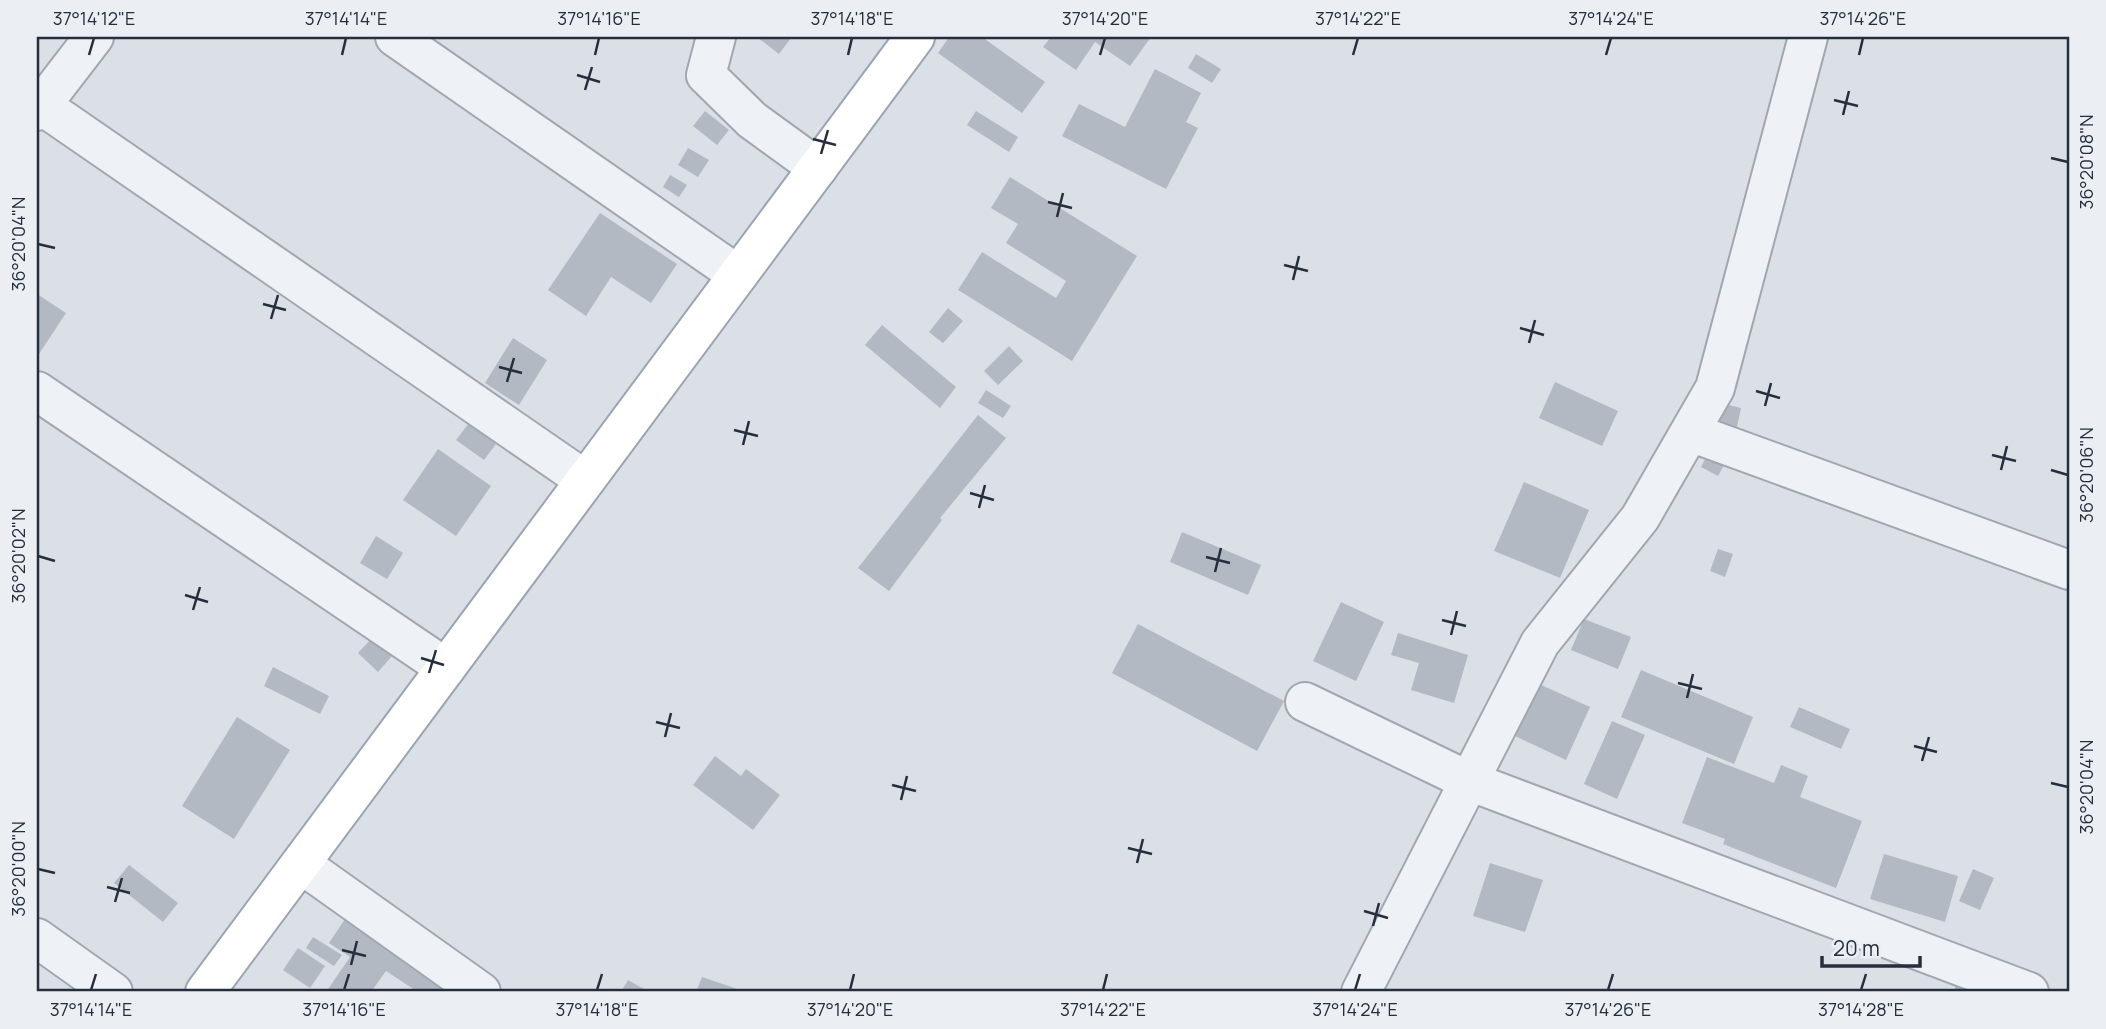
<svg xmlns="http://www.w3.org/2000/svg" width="2106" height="1029" font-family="Manrope,sans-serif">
	<rect width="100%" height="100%" fill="#dbe0e6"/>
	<path fill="#b2b9c3" d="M757 37H789L791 38 779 54Z
		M949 37H982L1045 82 1022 113 938 53Z
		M1051 37H1151L1130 66 1095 42 1076 70 1043 47Z
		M1196 54 1221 69 1212 83 1188 68Z
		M1155 69 1201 93 1186 122 1198 128 1166 189 1062 136 1079 104 1125 127Z
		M705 111 729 130 717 145 693 126Z
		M976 111 1018 137 1009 152 967 125Z
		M688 148 709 160 698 177 678 165Z
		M670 175 687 185 679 197 663 187Z
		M1010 177 1137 256 1072 361 958 290 982 252 1056 298 1066 281 1006 243 1018 224 991 208Z
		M600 213 677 264 651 303 611 277 586 316 548 290Z
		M37 294 66 313 37 357Z
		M948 308 963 321 943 343 929 332Z
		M882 325 956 387 940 408 865 345Z
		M513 338 547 360 519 405 485 383Z
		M1009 346 1023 361 998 385 984 371Z
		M1555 382 1618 411 1602 446 1539 418Z
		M986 390 1011 406 1003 418 978 403Z
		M1720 403 1741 408 1737 427 1716 422Z
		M978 415 1006 438 940 518 942 520 889 591 858 568Z
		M469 423 496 444 484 460 456 440Z
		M438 449 491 486 456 536 403 500Z
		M1707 455 1724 465 1718 476 1701 467Z
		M1524 482 1589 510 1560 578 1494 551Z
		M1182 532 1261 565 1248 595 1170 562Z
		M376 536 403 553 387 579 360 563Z
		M1718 549 1733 554 1725 577 1710 571Z
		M1341 602 1384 622 1356 681 1313 661Z
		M1584 619 1631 637 1618 669 1571 650Z
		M1138 624 1284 701 1257 751 1112 673Z
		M1398 633 1468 655 1454 703 1411 690 1419 663 1391 655Z
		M372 638 392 656 378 672 358 653Z
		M273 667 329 696 320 714 264 686Z
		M1641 670 1753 717 1734 764 1621 717Z
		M1539 684 1590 707 1566 760 1515 736Z
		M1799 707 1850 729 1841 749 1790 727Z
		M237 717 290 750 234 839 182 806Z
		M1612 721 1645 735 1617 799 1584 784Z
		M715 756 741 776 746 769 780 795 753 830 693 785Z
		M1707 757 1774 783 1781 765 1808 776 1800 797 1862 821 1836 888 1723 844 1725 839 1682 823Z
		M1884 854 1958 876 1945 922 1870 899Z
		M1490 863 1543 880 1525 932 1473 916Z
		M129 865 178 903 163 922 114 883Z
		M1973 869 1994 878 1980 910 1959 901Z
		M349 913 469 992H418L386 971 371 992H326L350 957 329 943Z
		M313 937 342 955 334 966 306 948Z
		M298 948 325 966 310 988 283 970Z
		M702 977 746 992H696Z
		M628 980 644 989 642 992H621Z
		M1956 984 1975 992H1954Z"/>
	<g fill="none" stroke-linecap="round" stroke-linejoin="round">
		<g stroke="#a1a7b0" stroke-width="42">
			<path id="minor" d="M395 37 738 275
				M716 37 706 75 752 120 818 168
				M41 105 585 480
				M37 111 94 37
				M37 391 446 668
				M1690 432 2069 570
				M1305 702 1469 781 2029 992
				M301 864 481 992
				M37 938 113 992
				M1361 992 1540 643 1640 518 1715 388 1808 37"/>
		</g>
		<g stroke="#9aa4b3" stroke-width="42">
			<path id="major" d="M205 992 915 37"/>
		</g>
		<use href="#minor" stroke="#eef1f5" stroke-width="38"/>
		<use href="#major" stroke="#fff" stroke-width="38"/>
	</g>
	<path fill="none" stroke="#252e3d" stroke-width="2.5" d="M89 55 94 38M342 55 346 38M595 55 599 38M848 55 852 38M1100 55 1105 38M1353 55 1358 38M1606 55 1611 38M1859 55 1863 38M577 75 600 82M585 90 592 67M1834 100 1858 106M1843 115 1849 91M813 139 836 145M821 154 828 130M2051 158 2068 162M1048 202 1072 208M1057 217 1063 193M38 244 55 248M1284 265 1308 271M1293 280 1299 256M263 304 286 310M271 319 278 295M1520 328 1544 335M1529 343 1535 320M499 367 522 373M507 382 514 358M1756 391 1780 398M1765 406 1771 383M734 430 758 436M743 445 749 421M1992 455 2016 461M2001 470 2007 446M2051 470 2068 475M970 493 994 500M979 508 985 485M38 556 55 561M1206 557 1230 563M1215 572 1221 548M185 595 208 602M193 610 200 587M1442 620 1466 626M1451 635 1457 611M421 658 444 665M429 673 436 650M1678 683 1702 689M1687 698 1693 674M656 722 680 728M665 737 671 713M1914 746 1937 752M1922 761 1929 737M2051 783 2068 787M892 785 916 791M901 800 907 776M1128 848 1152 854M1137 863 1143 839M38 869 55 873M107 887 130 893M115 902 122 878M1364 911 1388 918M1373 926 1379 903M342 950 366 956M351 965 357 941M91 990 96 974M344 990 349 974M597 990 602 974M850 990 854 974M1103 990 1107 974M1355 990 1360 974M1608 990 1613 974M1861 990 1866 974"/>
	<rect width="2106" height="1029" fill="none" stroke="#ebeff4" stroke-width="77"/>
	<path d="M1822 956v10h98v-10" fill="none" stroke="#252e3d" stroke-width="3.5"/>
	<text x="1833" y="956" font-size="21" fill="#252e3d" stroke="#ebeff4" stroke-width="5" paint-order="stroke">20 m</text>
	<rect x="38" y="38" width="2030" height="952" fill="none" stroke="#252e3d" stroke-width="2.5"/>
	<g font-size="18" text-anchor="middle" fill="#252e3d">
		<text x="94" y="25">37°14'12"E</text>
		<text x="346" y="25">37°14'14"E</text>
		<text x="599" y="25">37°14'16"E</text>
		<text x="852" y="25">37°14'18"E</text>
		<text x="1105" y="25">37°14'20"E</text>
		<text x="1358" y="25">37°14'22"E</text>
		<text x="1611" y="25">37°14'24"E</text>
		<text x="1863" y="25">37°14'26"E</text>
		<text transform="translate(2087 162) rotate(-90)" y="6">36°20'08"N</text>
		<text transform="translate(19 244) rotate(-90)" y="6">36°20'04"N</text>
		<text transform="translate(2087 475) rotate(-90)" y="6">36°20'06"N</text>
		<text transform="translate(19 556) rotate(-90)" y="6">36°20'02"N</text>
		<text transform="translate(2087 787) rotate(-90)" y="6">36°20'04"N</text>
		<text transform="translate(19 869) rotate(-90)" y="6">36°20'00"N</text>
		<text x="91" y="1016">37°14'14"E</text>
		<text x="344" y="1016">37°14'16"E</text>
		<text x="597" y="1016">37°14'18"E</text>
		<text x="850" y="1016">37°14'20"E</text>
		<text x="1103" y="1016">37°14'22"E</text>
		<text x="1355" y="1016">37°14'24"E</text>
		<text x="1608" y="1016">37°14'26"E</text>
		<text x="1861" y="1016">37°14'28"E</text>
	</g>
</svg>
